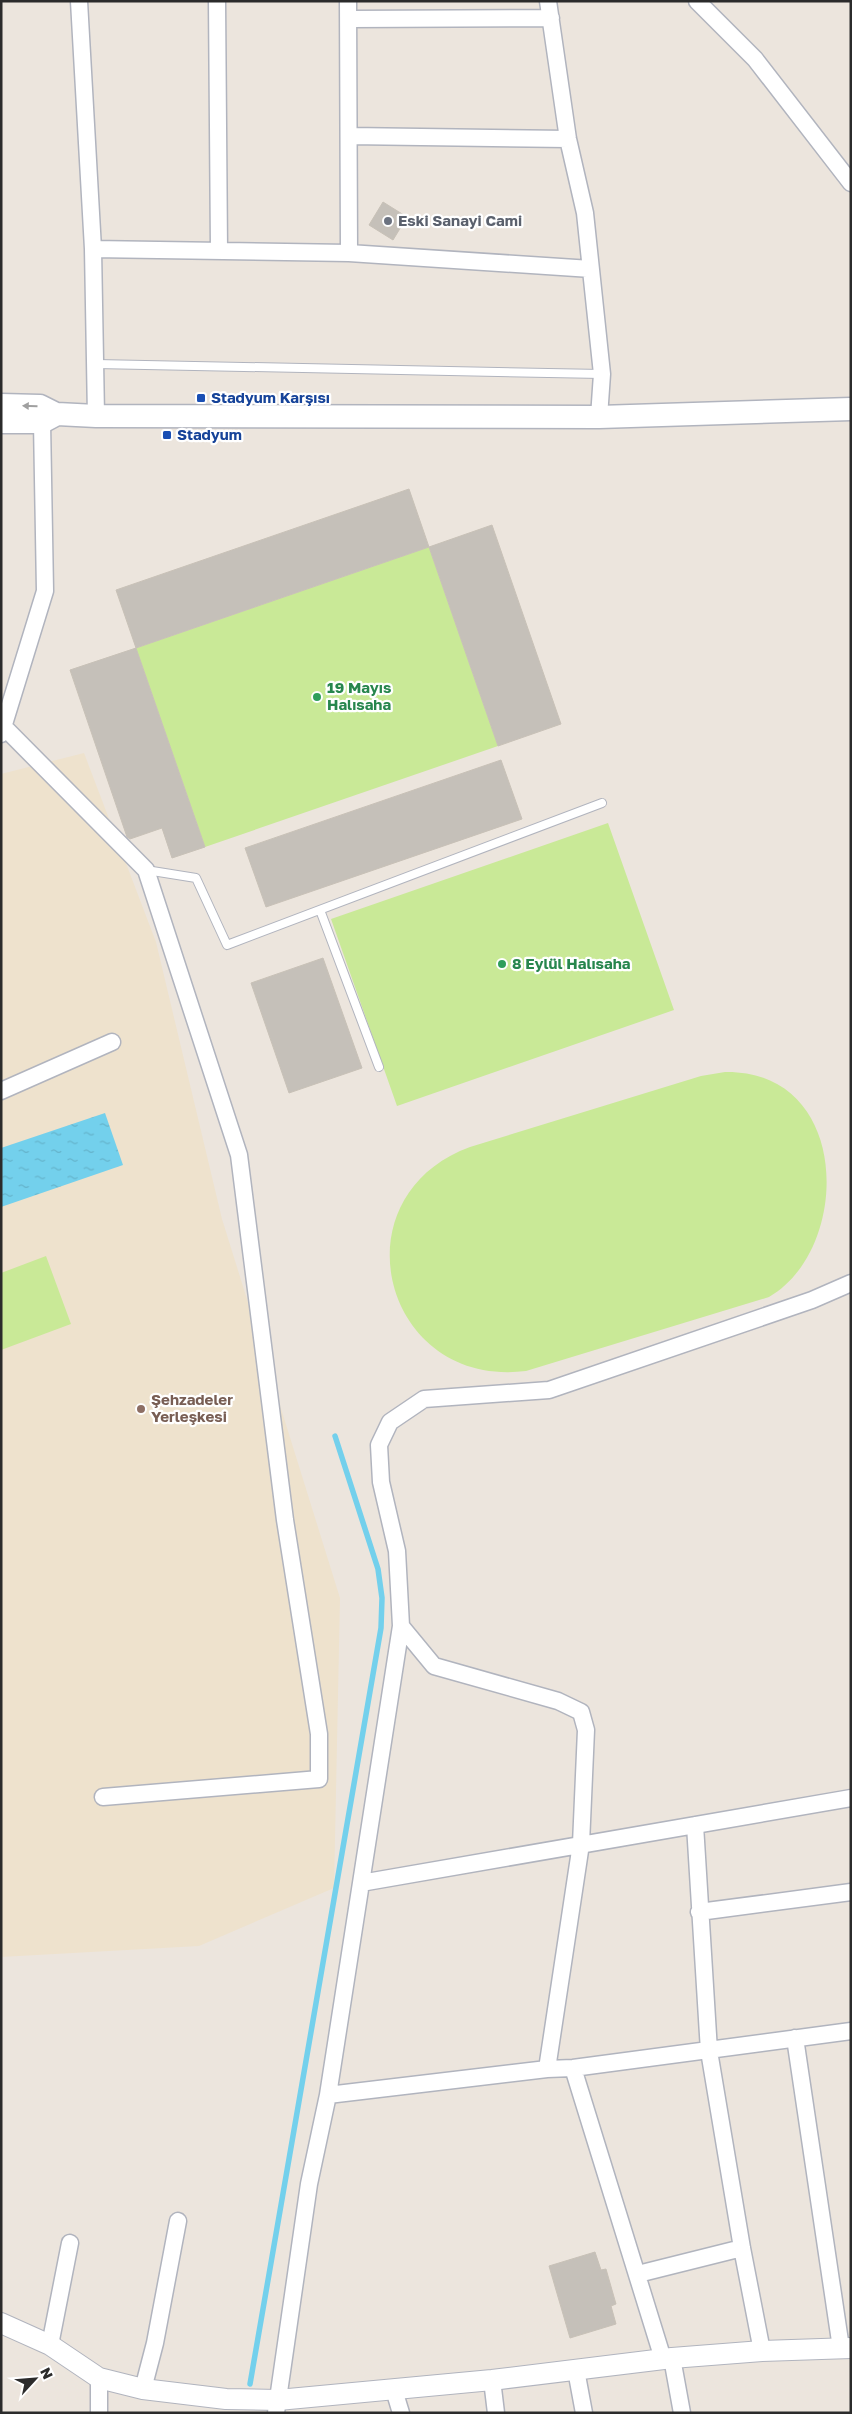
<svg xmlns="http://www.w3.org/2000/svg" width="852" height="2414" font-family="'Golos Text',sans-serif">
	<defs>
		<pattern id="water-ripples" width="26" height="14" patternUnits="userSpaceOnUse" patternTransform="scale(1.25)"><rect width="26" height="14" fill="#73d0ec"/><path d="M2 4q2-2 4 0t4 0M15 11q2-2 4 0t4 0" fill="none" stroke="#64b3cb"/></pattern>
	</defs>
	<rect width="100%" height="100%" fill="#ece5dd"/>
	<path fill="#eee2cd" d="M84 753 156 942 222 1219 340 1598 334 1888 199 1946 1 1957V774Z"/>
	<path fill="#c9e997" d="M429 547 498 746 205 847 136 648Z
		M608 823 674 1010 397 1106 331 919Z
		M725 1072C852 1070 852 1249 769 1297L526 1371C383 1389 334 1197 470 1147L701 1076Z
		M46 1256 71 1324 1 1350V1273Z"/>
	<path fill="url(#water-ripples)" d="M105 1113 123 1165 1 1207V1148Z"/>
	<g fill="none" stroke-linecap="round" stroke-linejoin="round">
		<path stroke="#73d0ec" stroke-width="5.5" d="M250 2384 381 1628 382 1598 378 1569 335 1436"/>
	</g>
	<path fill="#c5c0b9" stroke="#c8c1b7" d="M383 202 407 217 393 240 369 225Z
		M409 489 429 547 136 648 116 590Z
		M492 525 561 724 498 746 429 547Z
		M136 648 205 847 172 858 162 828 130 839 127 837 70 670Z
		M501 760 522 819 266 907 245 848Z
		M323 958 362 1068 289 1093 251 983Z
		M595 2252 601 2270 606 2269 616 2304 611 2306 616 2324 570 2338 549 2266Z"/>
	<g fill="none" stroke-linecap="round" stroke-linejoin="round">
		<g stroke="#b1b4be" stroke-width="10">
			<path id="service" d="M96 364 602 374
				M146 870 196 878 227 945 602 803
				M320 910 379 1067"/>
		</g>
		<g stroke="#b1b4be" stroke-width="19">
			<path id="minor" d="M79 1 93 249 96 416
				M217 1 219 251
				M348 1 349 253
				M548 1 568 139 585 213 602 374 599 417
				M697 1 755 59 851 183
				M350 19 551 18
				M350 136 568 139
				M93 249 349 253 591 269
				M4 727 146 870 239 1155 285 1520 319 1734V1779L103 1797
				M1 734 45 591 42 422
				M1 1091 112 1042
				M401 1626 434 1666 558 1701 581 1712 586 1730 581 1844 547 2069
				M695 1825 709 2051 742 2248 762 2351
				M361 1883 851 1798
				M699 1912 851 1892
				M795 2038 841 2348
				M573 2068 663 2359
				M328 2095 547 2069 573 2068 851 2031
				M638 2274 742 2248
				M50 2345 70 2243
				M672 2358 682 2413
				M576 2370 584 2413
				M492 2380 496 2413
				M143 2389 155 2343 178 2221
				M394 2390 401 2413
				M99 2413V2378
				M276 2413 309 2184 328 2095 401 1626 397 1551 381 1482 379 1445 390 1422 424 1399 549 1390 812 1300 851 1283"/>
		</g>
		<g stroke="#b1b4be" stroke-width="22">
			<path id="tertiary" d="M1 2323 50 2345 99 2378 143 2389 226 2399 278 2400 492 2380 672 2358 762 2351 851 2348"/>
		</g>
		<g stroke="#b1b4be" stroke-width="25">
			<path id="secondary" d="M1 405 40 406 54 413
				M1 422H42L57 414 96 416 599 417 851 409"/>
		</g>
		<use href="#service" stroke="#fff" stroke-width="8"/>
		<use href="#minor" stroke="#fff" stroke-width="16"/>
		<use href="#tertiary" stroke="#fff" stroke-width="20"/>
		<use href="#secondary" stroke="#fff" stroke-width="22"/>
	</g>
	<defs><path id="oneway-solid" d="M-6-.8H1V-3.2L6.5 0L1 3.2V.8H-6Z" transform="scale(1.25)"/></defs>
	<use fill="#a0a0a0" href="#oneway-solid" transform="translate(30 406) rotate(-178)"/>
	<circle fill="#6b7280" stroke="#fff" stroke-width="2" cx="388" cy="221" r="5"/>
	<g fill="#1a4fb4" stroke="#fff" stroke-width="2">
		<rect x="196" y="393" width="10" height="10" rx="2.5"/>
		<rect x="162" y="430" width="10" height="10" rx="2.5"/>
	</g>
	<g fill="#2e9e5b" stroke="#fff" stroke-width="2">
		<circle cx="317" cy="697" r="5"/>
		<circle cx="502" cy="964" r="5"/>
	</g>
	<circle fill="#8d6e63" stroke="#fff" stroke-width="2" cx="141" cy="1409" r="5"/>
	<g text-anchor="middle" stroke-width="4.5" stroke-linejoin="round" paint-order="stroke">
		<g font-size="15" font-weight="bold" fill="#5b616d" stroke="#fff" text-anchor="start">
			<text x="398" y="226">Eski Sanayi Cami</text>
		</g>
		<g font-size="15" font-weight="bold" fill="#164399" stroke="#fff" text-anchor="start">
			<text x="211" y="403">Stadyum Karşısı</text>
			<text x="177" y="440">Stadyum</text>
		</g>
		<g font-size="15" font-weight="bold" fill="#27864d" stroke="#fff" text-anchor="start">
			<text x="327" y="693">19 Mayıs<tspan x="327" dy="17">Halısaha</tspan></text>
			<text x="512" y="969">8 Eylül Halısaha</text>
		</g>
		<g font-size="15" font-weight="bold" fill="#785e54" stroke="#fff" text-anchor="start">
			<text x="151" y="1405">Şehzadeler<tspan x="151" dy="17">Yerleşkesi</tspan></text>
		</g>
	</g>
	<rect width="852" height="2414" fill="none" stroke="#2b2b2b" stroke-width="5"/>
	<g transform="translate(35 2379) rotate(64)" stroke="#ffffff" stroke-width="4" paint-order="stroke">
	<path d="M0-4L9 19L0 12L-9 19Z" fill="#2b2b2b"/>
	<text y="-8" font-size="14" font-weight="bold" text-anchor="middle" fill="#2b2b2b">N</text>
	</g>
</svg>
